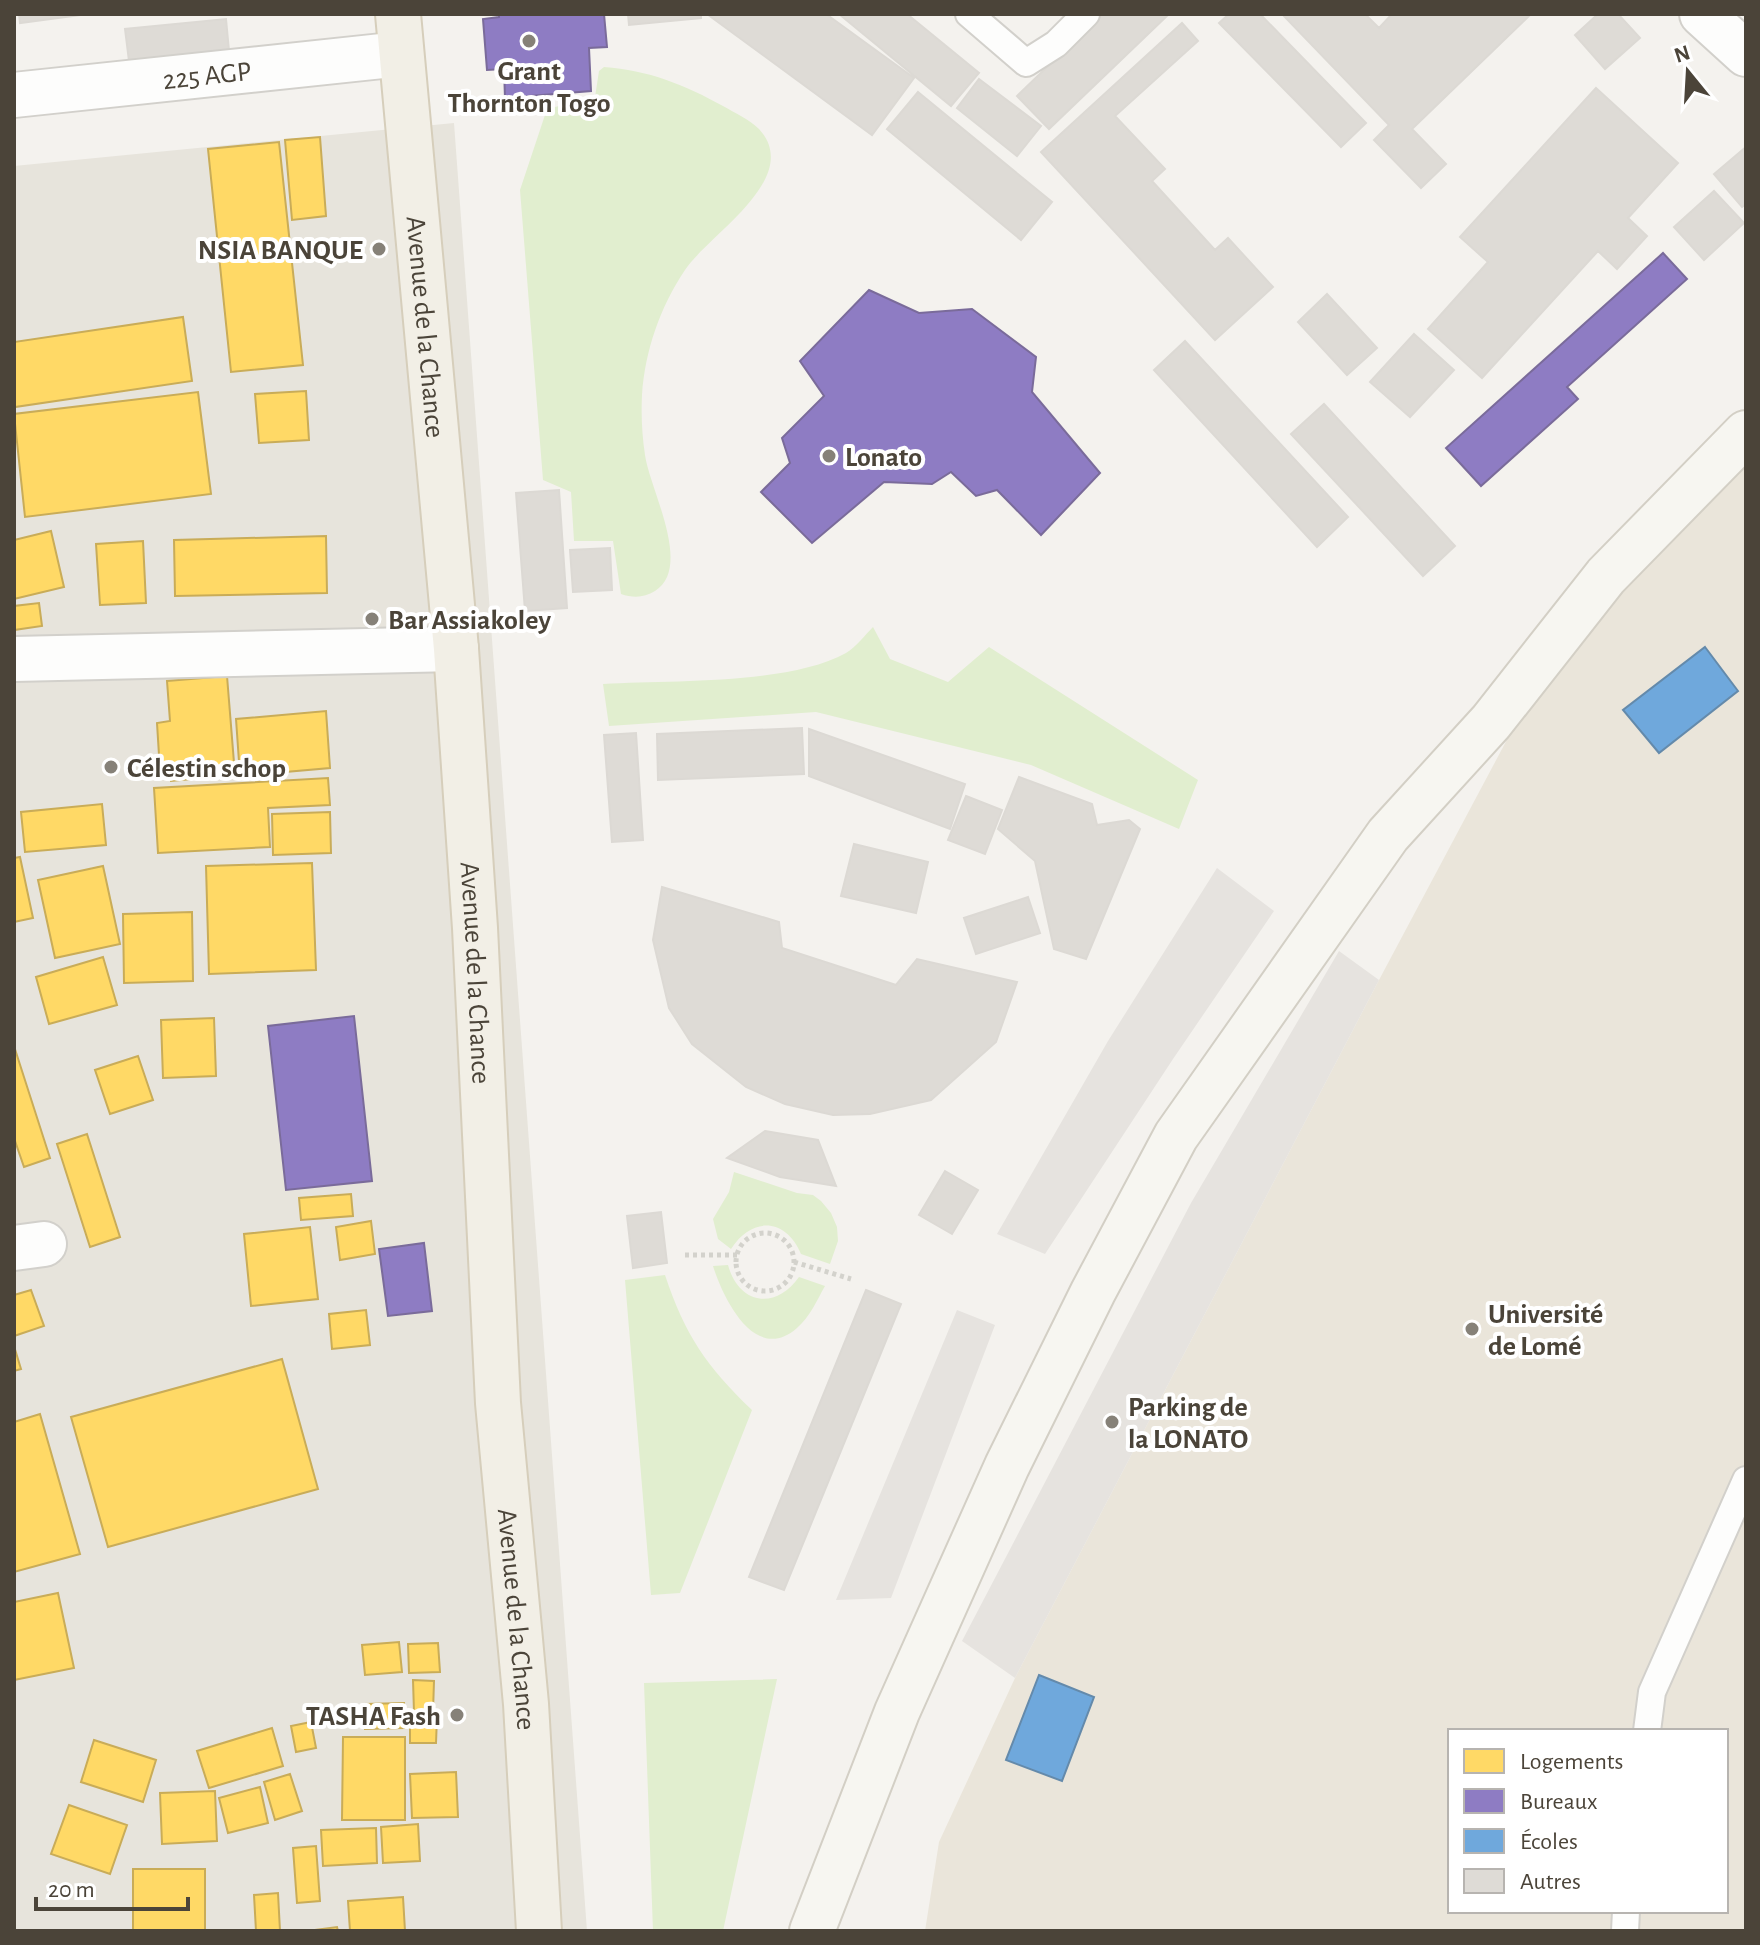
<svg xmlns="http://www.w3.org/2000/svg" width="1760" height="1945" font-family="'Alegreya Sans',sans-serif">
	<rect width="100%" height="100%" fill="#f4f2ee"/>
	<path fill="#e7e4dc" d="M454 123 587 1931H14V166Z"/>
	<path fill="#eae5da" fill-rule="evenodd" d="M1746 464V1931H925L939 1842 1015 1678 1379 980 1543 672ZM1450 1731H1726V1911H1450Z"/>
	<path fill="#e1eecf" d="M604 67C648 70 685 85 723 106 735 113 749 119 759 129 804 178 708 235 685 270 660 307 645 351 642 395 641 415 642 435 645 455 650 490 693 567 655 591 644 598 633 598 621 594L613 541H574L571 492 543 480 520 190 547 109 595 97 599 71Z
		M873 627 890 659 948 682 989 647 1198 780 1179 829 1031 765 816 712 609 726 603 684C671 680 788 685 846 653 856 647 865 635 873 627Z
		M734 1172 797 1193 813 1195 821 1201 831 1213 837 1227 838 1241 830 1264 801 1254C786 1218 752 1216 731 1249L718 1239 713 1219 729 1192Z
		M728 1265C739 1305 776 1310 799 1277L825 1286C817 1300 810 1317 797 1328 755 1365 723 1298 713 1266Z
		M665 1275C685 1335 706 1366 752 1410L680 1593 651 1595 625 1280Z
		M777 1679 723 1931H653L644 1683Z"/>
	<path fill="#e6e3df" d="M1217 868 1274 911 1173 1059 1045 1254 997 1234 1108 1041Z
		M1339 951 1379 980 1015 1678 962 1641 1191 1203Z
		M957 1310 995 1325 891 1598 836 1600Z"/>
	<path fill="#ffd966" stroke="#c9ac58" stroke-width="2" d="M320 137 326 216 292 220 285 140Z
		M279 142 303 365 231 372 208 149Z
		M183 317 192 381 15 407 14 342Z
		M306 391 309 440 259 443 255 394Z
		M198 392 211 494 25 517 14 414Z
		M51 531 64 587 14 599V540Z
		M326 536 327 593 175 596 174 540Z
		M143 541 146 603 100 605 96 544Z
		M39 603 42 626 14 630V606Z
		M227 676 235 775 171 781 170 771H160L157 723 170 721 167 681Z
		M326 711 330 768 240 776 236 719Z
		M328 778 330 805 268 808 270 847 158 853 154 788Z
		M102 804 106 845 25 852 21 812Z
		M330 812 331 853 273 855 272 814Z
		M20 857 33 918 14 922V858Z
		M312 863 316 970 209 974 206 866Z
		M103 866 120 944 55 958 38 880Z
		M192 912 193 981 124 983 123 914Z
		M103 957 117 1005 49 1024 36 977Z
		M214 1018 216 1076 163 1078 161 1020Z
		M14 1046 50 1158 24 1167 14 1138Z
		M138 1056 153 1100 110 1114 95 1070Z
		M87 1134 120 1237 90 1247 57 1144Z
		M351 1194 353 1216 301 1220 299 1198Z
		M371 1221 375 1254 340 1260 336 1227Z
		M310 1227 318 1299 251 1306 244 1234Z
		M31 1290 44 1326 14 1336V1295Z
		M366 1310 370 1345 332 1349 329 1314Z
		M14 1346 21 1369 14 1371Z
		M282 1359 318 1489 108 1547 71 1417Z
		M40 1414 80 1554 14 1572V1422Z
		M58 1593 74 1668 14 1680V1602Z
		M399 1642 402 1672 365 1675 362 1645Z
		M438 1643 440 1672 409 1673 408 1644Z
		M413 1680 434 1681 433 1712H414Z
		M404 1703V1728L365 1729V1704Z
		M437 1717 436 1743H410V1718Z
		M311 1722 316 1748 296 1752 291 1726Z
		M272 1728 283 1766 209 1788 197 1751Z
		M343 1737H405V1820H342Z
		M94 1740 156 1760 143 1802 81 1782Z
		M456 1772 458 1817 412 1818 410 1774Z
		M290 1774 302 1811 275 1820 264 1782Z
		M260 1787 268 1823 228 1833 219 1798Z
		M215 1791 217 1841 162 1844 160 1793Z
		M69 1805 127 1825 110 1874 51 1854Z
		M418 1824 420 1861 383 1863 381 1827Z
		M376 1828 377 1863 323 1866 321 1830Z
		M316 1846 320 1901 297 1903 293 1848Z
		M133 1869H205V1931H133Z
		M278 1893 280 1931H256L254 1895Z
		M403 1897 405 1931H350L348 1901Z
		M337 1927 338 1931H307Z"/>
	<path fill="#8e7cc3" stroke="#7a6b9a" stroke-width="2" d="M499 14H604L607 47 589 48 591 91 505 98 504 69 487 70 483 19 499 17Z
		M1663 253 1687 279 1567 387 1578 399 1481 486 1446 448Z
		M869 290 919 313 972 309 1036 357 1032 392 1100 473 1041 535 997 490 976 496 951 472 932 484 884 482 812 543 761 492 790 463 782 438 824 396 800 361Z
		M354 1016 372 1181 286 1190 268 1026Z
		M424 1243 432 1311 388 1316 379 1249Z"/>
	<path fill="#6fa8dc" stroke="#648aab" stroke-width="2" d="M1705 647 1738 691 1659 753 1623 710Z
		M1039 1675 1094 1697 1062 1781 1006 1760Z"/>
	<path fill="#dedbd6" stroke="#dcd9d4" stroke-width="2" d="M19 14H88L20 23Z
		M628 14H701V18L629 25Z
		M707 14H826L914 78 872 135Z
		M839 14H907L979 73 951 106Z
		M1102 14H1169L1049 129 1017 96Z
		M1229 14H1260L1366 123 1341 147 1219 23Z
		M1282 14H1365L1379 28 1392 14H1531L1412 129 1446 164 1421 188 1374 140 1389 125Z
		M1598 14H1618L1640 38 1605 69 1575 35Z
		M226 19 229 51 129 61 125 29Z
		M1182 23 1198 41 1115 116 1165 169 1152 181 1215 250 1228 238 1273 287 1215 340 1041 152Z
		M979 79 1041 126 1017 156 957 108Z
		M1596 88 1678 163 1628 218 1647 236 1617 269 1598 251 1482 378 1428 329 1488 262 1460 237Z
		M918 92 1052 202 1021 240 887 129Z
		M1746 147V204L1742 207 1714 174Z
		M1714 191 1744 223 1704 260 1674 227Z
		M1327 294 1377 348 1347 375 1298 322Z
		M1414 334 1454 370 1410 417 1370 382Z
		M1185 341 1348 517 1317 547 1154 370Z
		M1324 404 1455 546 1423 576 1291 434Z
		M559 490 567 608 525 611 516 493Z
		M610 548 612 590 573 592 570 550Z
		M802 728 804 774 658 780 657 734Z
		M809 729 965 784 950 829 809 776Z
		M636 733 643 840 612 842 604 735Z
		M1019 777 1092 804 1097 825 1129 820 1140 829 1086 959 1054 949 1035 861 998 829Z
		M966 796 1002 810 985 854 948 840Z
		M854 844 928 862 916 913 841 896Z
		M662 887 779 922 782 948 896 985 917 959 1017 982 996 1042 931 1100 870 1114 833 1115 785 1104 746 1087 692 1044 669 1008 653 940Z
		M1028 897 1040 933 976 954 964 918Z
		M765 1131 818 1140 836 1186 780 1177 727 1158Z
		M945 1171 978 1190 952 1234 919 1215Z
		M661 1212 667 1263 633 1268 627 1216Z
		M866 1290 901 1304 784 1590 749 1577Z"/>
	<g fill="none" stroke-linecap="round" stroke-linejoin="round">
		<g stroke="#d2d0cb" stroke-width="30">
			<path id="lane" d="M969 14 1026 63 1056 44 1086 14
				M1647 1731 1652 1692 1746 1480
				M1625 1931 1626 1911"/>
		</g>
		<g stroke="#d2d0cb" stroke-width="48">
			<g id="street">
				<path d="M1702 14 1746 54"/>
				<path id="s1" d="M14 95 401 54"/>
				<path d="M14 659 456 649"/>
				<path d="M14 1248 44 1244"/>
			</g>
		</g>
		<g stroke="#d3cfc5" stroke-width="48">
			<path id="secondary" d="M812 1931 897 1712 1007 1466 1093 1292 1176 1136 1388 835 1491 722 1606 576 1746 433"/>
		</g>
		<g stroke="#d6cebb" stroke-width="48">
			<g id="primary">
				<path id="s2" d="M398 14 456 649 475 928 498 1403 526 1704 539 1931"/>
			</g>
		</g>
		<path stroke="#d3d2cc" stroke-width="5" stroke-dasharray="4 4" stroke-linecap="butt" d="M736 1262a29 29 0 1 1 58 0a29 29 0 1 1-58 0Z
			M685 1255H737
			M794 1262 851 1279"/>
		<use href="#lane" stroke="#fdfdfc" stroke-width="26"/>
		<use href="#street" stroke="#fdfdfc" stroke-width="44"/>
		<use href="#secondary" stroke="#f7f6f1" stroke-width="44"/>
		<use href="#primary" stroke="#f2efe6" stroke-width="44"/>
	</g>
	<g fill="#868178" stroke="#fff" stroke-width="3">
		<circle cx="529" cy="41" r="8"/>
		<circle cx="379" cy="249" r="8"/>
		<circle cx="829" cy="456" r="8"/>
		<circle cx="372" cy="619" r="8"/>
		<circle cx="111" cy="767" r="8"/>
		<circle cx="1472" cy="1329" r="8"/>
		<circle cx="1112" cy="1422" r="8"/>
		<circle cx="457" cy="1715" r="8"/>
	</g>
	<g text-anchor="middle" stroke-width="8" stroke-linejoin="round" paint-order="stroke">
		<g font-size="28" font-weight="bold" fill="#4b4439" stroke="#fff" text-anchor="start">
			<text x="529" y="80" text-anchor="middle">Grant<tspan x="529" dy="32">Thornton Togo</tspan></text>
			<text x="363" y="259" text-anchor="end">NSIA BANQUE</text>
			<text x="845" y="466">Lonato</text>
			<text x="388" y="629">Bar Assiakoley</text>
			<text x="127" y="777">Célestin schop</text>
			<text x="1488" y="1323">Université<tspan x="1488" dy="32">de Lomé</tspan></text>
			<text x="1128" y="1416">Parking de<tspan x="1128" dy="32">la LONATO</tspan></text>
			<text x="441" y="1725" text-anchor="end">TASHA Fash</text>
		</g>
		<g font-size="28" fill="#4b4439" stroke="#fff">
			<text dy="10" stroke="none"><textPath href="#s1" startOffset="194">225 AGP</textPath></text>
			<text dy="10" stroke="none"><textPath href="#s2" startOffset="314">Avenue de la Chance</textPath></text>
			<text dy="10" stroke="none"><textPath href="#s2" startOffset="962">Avenue de la Chance</textPath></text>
			<text dy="10" stroke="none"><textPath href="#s2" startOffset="1610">Avenue de la Chance</textPath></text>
		</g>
	</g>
	<rect width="1760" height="1945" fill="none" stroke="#4b4439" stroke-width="32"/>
	<rect x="1448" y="1729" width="280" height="184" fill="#ffffff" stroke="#b7b4b0" stroke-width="2"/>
	<rect x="1464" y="1749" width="40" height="24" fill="#ffd966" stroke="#b7b4b0" stroke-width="2"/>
	<text x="1520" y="1769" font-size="24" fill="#4b4439">Logements</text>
	<rect x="1464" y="1789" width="40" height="24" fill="#8e7cc3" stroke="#b7b4b0" stroke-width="2"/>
	<text x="1520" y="1809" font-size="24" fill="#4b4439">Bureaux</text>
	<rect x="1464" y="1829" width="40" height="24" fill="#6fa8dc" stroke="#b7b4b0" stroke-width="2"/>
	<text x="1520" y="1849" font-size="24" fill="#4b4439">Écoles</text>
	<rect x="1464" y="1869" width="40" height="24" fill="#dedbd6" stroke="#b7b4b0" stroke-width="2"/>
	<text x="1520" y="1889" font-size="24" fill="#4b4439">Autres</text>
	<g transform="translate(1688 72) rotate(342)" stroke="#ffffff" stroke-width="6" paint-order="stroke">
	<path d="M0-6L14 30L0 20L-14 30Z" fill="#4b4439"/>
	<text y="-12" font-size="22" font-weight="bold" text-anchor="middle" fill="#4b4439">N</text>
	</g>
	<path d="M36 1897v12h152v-12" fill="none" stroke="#4b4439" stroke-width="4"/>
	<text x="48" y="1897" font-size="24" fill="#4b4439" stroke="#ffffff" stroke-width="6" paint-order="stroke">20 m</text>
</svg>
